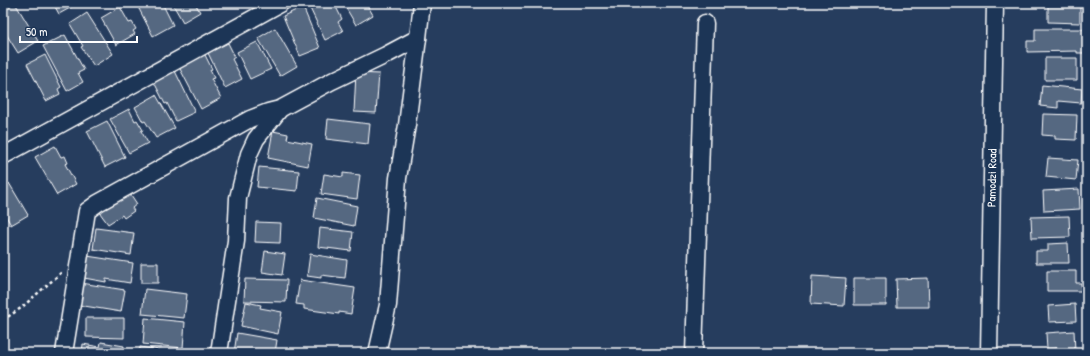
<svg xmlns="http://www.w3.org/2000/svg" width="1090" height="356" font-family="'Patrick Hand',sans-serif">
	<rect width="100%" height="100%" fill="#263d5e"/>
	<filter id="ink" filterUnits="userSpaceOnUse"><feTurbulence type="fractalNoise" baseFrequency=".025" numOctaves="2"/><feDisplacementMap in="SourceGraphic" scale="8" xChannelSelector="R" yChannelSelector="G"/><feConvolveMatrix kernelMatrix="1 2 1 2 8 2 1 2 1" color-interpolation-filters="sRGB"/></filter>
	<g filter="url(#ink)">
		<path fill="#556781" stroke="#fff" d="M15 3 38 41 18 53 3 29V10Z
			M53 3H79L59 14Z
			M141 3H162L173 25 153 36 137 5Z
			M172 3H195L200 12 183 22Z
			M310 3H329L330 5 334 3 342 19 338 22 343 31 325 40 308 4Z
			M343 3H366L373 15 356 25Z
			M1048 3H1080V23L1048 22Z
			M120 7 129 23 132 22 136 29 133 31 135 34 116 45 101 18Z
			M303 7 320 48 300 56 283 16Z
			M87 13 113 54 94 66 81 47 83 46 70 24Z
			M275 28 297 66 280 76 258 38Z
			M1035 29H1087V53H1077V51L1027 52V41H1035Z
			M65 35 84 70 78 73 83 82 67 91 43 46Z
			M257 42 271 69 250 79 237 52Z
			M228 43 235 57 232 59 242 79 225 88 208 53Z
			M204 53 212 69 210 70 214 78 211 79 221 98 201 109 179 67Z
			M45 55 61 87 58 89 60 94 46 101 27 64Z
			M1045 58H1077V80H1045Z
			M174 69 195 112 176 121 167 103 165 104 153 80Z
			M356 73 379 74 376 113 354 112Z
			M1042 85 1082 89 1081 103 1058 101V108L1040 106Z
			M156 95 175 128 156 138 145 121 143 122 135 107Z
			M129 109 135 121 137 120 143 130 141 131 148 143 129 153 110 119Z
			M1043 114 1077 115 1076 140 1055 139V136L1042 135Z
			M328 119 370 124 368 144 326 139Z
			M107 121 125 157 105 167 87 131Z
			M273 131 288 134 287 139 312 144 308 166 268 158Z
			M55 146 61 157 65 156 68 163 65 164 76 184 57 195 35 157Z
			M1048 158 1078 160 1076 180 1046 177Z
			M259 167 299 171 297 191 257 187Z
			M343 173 360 175 357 199 321 194 324 174 343 177Z
			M9 183 28 215 11 225 3 211V187Z
			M127 189 137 204 132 208 134 211 124 218 122 215 108 224 97 209Z
			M1079 189 1080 209 1044 211 1043 191Z
			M317 198 357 206 354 226 314 218Z
			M1069 216 1070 237 1032 238 1031 217Z
			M256 222 281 223 280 243 255 242Z
			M96 228 134 233 131 255 93 249Z
			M320 228 353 232 351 251 318 247Z
			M1068 243 1069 263H1036V251H1048V244Z
			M265 251 285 254 282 275 262 272Z
			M310 254 347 260 345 278 321 275V278L307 276Z
			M87 256 133 263 130 283 106 279V282L84 278Z
			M141 263H158V283H141Z
			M1047 271H1076V283H1081L1082 291H1047Z
			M812 276 846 278 844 306 811 304Z
			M854 278H886V305H854Z
			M928 278 929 307H897L896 279Z
			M245 279 287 280 286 302 244 301Z
			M300 280 355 288 351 314 339 312V314L304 309V305L296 304Z
			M81 283 125 290 121 312 78 305Z
			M145 289 187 294 184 318 142 314Z
			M246 302 261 305 260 308 282 312 278 334 241 326Z
			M1075 304 1076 321 1049 322 1048 306Z
			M86 318H124V338L86 337Z
			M145 318 185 322 183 348 143 344Z
			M1074 331 1075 351 1058 352V348L1047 349 1046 333Z
			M237 333 277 340 275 353H234Z
			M101 342 124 346 123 353H82L83 344 100 347Z
			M140 347 180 353H139Z"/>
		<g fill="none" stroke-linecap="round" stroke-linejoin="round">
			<g stroke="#fff" stroke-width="19">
				<g id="minor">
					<path d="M3 156 281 3"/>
					<path d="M64 353 87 211 98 203 250 119 268 112 280 109 332 81 386 55 418 38 422 3"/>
					<path d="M219 353 236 241 238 198 249 154 256 139 280 109"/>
					<path d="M377 353 388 305 398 178 407 125 418 38"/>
					<path d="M694 353 705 23"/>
					<path id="s1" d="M989 353 995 3"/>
				</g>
			</g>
			<path stroke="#fff" stroke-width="2.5" stroke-dasharray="3 3" stroke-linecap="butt" d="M3 320 21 308 62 272"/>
			<use href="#minor" stroke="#1d3557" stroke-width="16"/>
		</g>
	</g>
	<g text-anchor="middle" stroke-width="4" stroke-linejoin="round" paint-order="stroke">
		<g font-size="12" fill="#fff" stroke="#1d3557">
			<text dy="4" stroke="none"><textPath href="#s1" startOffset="175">Pamodzi Road</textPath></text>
		</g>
	</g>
	<rect width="1090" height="356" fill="none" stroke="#1d3557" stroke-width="16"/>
	<rect x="8" y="8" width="1074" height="340" fill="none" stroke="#fff" stroke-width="1.5" filter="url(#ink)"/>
	<path d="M20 36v6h117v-6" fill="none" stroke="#ffffff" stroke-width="2"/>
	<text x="26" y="36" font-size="12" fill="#ffffff" stroke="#1d3557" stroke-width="3" paint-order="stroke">50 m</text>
</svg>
